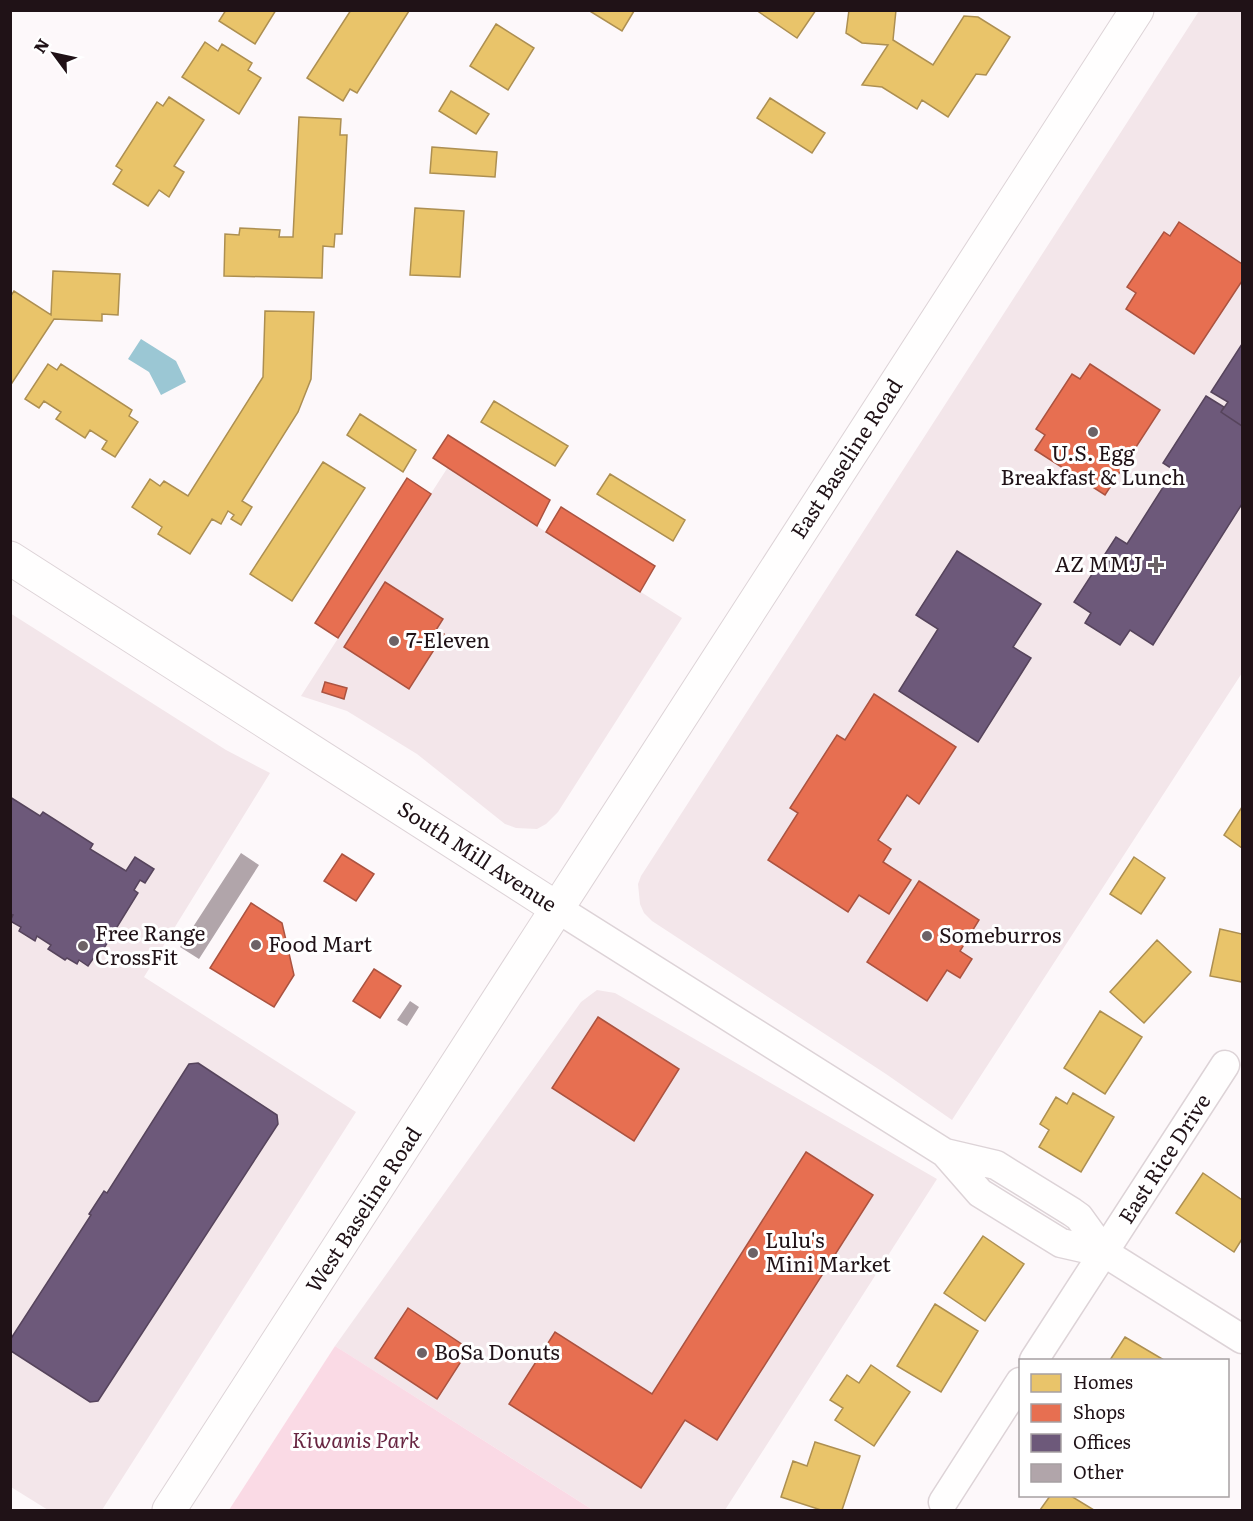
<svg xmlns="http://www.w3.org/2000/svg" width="1253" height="1521" font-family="Literata,serif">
	<rect width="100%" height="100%" fill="#fdf8fa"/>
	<path fill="#f3e6ea" d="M1199 11H1242V673L952 1120 886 1074 652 921 644 913 640 904 638 884 641 876Z
		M448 467 546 532 682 618 558 812 546 824 537 829 516 828 505 824 417 754 347 711 301 696Z
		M10 613 226 750 270 773 144 977 356 1112 102 1510H48L11 1487Z
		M597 990 615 993 937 1179 725 1510H593L335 1346 581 1002Z"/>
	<path fill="#fadae5" d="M335 1346 351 1356 593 1510H229Z"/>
	<path fill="#9bc7d4" d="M141 339 176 361 186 382 161 395 149 372 128 359Z"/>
	<path fill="#e9c46a" stroke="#ad8f51" stroke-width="1.5" d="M226 10H276L255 44 219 21Z
		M351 10 409 11 357 93 350 89 343 101 307 78Z
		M588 10H633L634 11 622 31Z
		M756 10H816L797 38Z
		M849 10H896L893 40 933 65 964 16 978 17 1010 37 986 75 976 74 948 117 922 100 917 109 882 87 862 85 888 45 862 43 846 33Z
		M496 24 534 48 508 90 470 66Z
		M205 42 218 51 222 44 252 63 248 70 261 78 239 114 182 77Z
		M451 91 489 114 476 134 439 111Z
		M169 97 204 120 174 166 184 172 169 197 159 190 148 206 113 184 122 170 116 166 157 102 163 106Z
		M770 98 825 133 812 153 757 118Z
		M299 117 341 119 340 135H347L342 234H335L334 247 323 246 322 278 224 276 225 234 239 235 240 228 280 230 279 237H293Z
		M432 147 497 152 495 177 430 173Z
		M415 208 464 211 460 277 410 275Z
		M53 271 120 274 118 315 102 314V321L54 319 10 386V297L14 291 51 315Z
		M265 311 314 312 311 379 298 412 242 501 252 507 241 525 231 519 234 515 228 511 221 524 212 519 190 554 158 534 162 527 132 507 150 479 160 486 164 481 188 496 263 377Z
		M48 364 57 370 61 364 132 410 129 416 138 422 115 457 102 449 107 441 90 430 85 438 56 419 61 412 44 401 39 408 25 399Z
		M494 401 568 446 555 466 481 422Z
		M360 414 416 450 403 472 347 435Z
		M323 462 365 488 292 601 250 574Z
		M610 474 685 520 673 541 597 494Z
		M1242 807V848L1224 835Z
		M1134 857 1165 878 1141 914 1110 894Z
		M1220 929 1242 934V982L1210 976Z
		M1157 940 1191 972 1144 1023 1110 992Z
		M1100 1011 1142 1037 1105 1094 1064 1068Z
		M1073 1093 1114 1117 1081 1172 1039 1147 1049 1130 1040 1124 1056 1097 1067 1104Z
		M1203 1173 1242 1200V1239L1234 1252 1176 1213Z
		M983 1236 1024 1264 985 1321 944 1293Z
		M935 1304 978 1331 941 1392 897 1366Z
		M1125 1337 1164 1360H1110Z
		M871 1365 910 1392 874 1446 835 1420 843 1408 830 1400 847 1375 859 1383Z
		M815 1442 860 1456 842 1510H821L781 1497 793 1461 807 1466Z
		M1050 1496H1071L1094 1510H1040Z"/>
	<path fill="#e76f51" stroke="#ab5340" stroke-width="1.5" d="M1179 222 1242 264V281L1194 354 1126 309 1136 293 1127 287 1164 232 1170 236Z
		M1090 364 1160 410 1105 495 1035 450 1045 435 1036 429 1072 374 1080 379Z
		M448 435 550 500 537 526 433 458Z
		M407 478 431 494 338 638 315 623Z
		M561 507 655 566 640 592 546 532Z
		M385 582 443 619 436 630 444 634 409 689 344 647Z
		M325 682 347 688 344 699 322 692Z
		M874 694 956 747 919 804 907 795 878 840 891 849 883 862 911 880 889 914 859 895 848 912 768 860 798 813 790 808 837 735 845 740Z
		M342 854 374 874 356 901 324 881Z
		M919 881 979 920 960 951 972 959 960 978 947 970 927 1001 867 962Z
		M251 903 282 923 294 975 274 1007 210 968Z
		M374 969 401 986 380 1018 353 1001Z
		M598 1017 679 1069 634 1141 552 1088Z
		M806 1152 873 1195 717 1440 685 1420 641 1488 509 1404 555 1332 652 1394Z
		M408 1308 469 1349 437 1399 375 1358Z"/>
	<path fill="#6d597a" stroke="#56445c" stroke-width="1.5" d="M1242 344V426L1221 412 1228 402 1211 392Z
		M1206 396 1224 407 1221 412 1242 426V504L1153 645 1130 630 1120 645 1085 623 1091 613 1074 602 1116 537 1127 544 1174 470 1163 463Z
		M957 551 1041 604 1013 647 1031 658 978 742 899 691 938 629 916 615Z
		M10 797 40 816 43 812 93 844 90 849 126 871 135 857 154 869 145 883 140 880 134 890 138 893 98 958 95 956 88 966 79 960 77 964 67 958 65 960 48 949 51 945 37 936 35 941 19 931 21 927 10 921 13 915 10 914Z
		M198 1063 277 1115 278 1124 98 1401 90 1402 11 1351 10 1340 91 1215 89 1214 104 1191 107 1193 189 1064Z"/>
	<path fill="#b1a5aa" d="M241 853 259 865 199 959 180 947Z
		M410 1001 419 1007 407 1026 397 1020Z"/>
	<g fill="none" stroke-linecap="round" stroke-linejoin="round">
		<g stroke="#ddd3d7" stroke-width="31">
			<path id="minor" d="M558 909 945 1153 980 1193 1061 1243 1105 1253 1242 1339
				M945 1153 996 1165 1072 1212 1079 1217 1105 1253
				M1034 1360 1225 1065
				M943 1502 1020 1382"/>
		</g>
		<g stroke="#ddd3d7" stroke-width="35">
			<path id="major" d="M10 558 558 909
				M169 1510 1137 10"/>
		</g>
		<use href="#minor" stroke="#fffefe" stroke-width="28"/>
		<use href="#major" stroke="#fffefe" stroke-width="33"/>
	</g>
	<g fill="#6d6266" stroke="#fff" stroke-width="2">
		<circle cx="1093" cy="432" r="6"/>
		<path d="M1153 556h6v6h6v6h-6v6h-6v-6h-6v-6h6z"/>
		<circle cx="394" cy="641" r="6"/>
		<circle cx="927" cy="936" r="6"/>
		<circle cx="256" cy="945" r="6"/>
		<circle cx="83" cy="946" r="6"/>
		<circle cx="753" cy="1253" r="6"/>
		<circle cx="422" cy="1353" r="6"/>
	</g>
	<g text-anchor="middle" stroke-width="6" stroke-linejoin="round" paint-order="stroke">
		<g font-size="21" fill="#201217" stroke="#fff" text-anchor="start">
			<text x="1093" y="461" text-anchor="middle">U.S. Egg<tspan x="1093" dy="24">Breakfast &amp; Lunch</tspan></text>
			<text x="1142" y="572" text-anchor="end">AZ MMJ</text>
			<text x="406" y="648">7-Eleven</text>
			<text x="95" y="941">Free Range<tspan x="95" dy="24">CrossFit</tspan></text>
			<text x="939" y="943">Someburros</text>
			<text x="268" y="952">Food Mart</text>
			<text x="765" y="1248">Lulu's<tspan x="765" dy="24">Mini Market</tspan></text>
			<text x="434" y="1360">BoSa Donuts</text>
		</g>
		<g font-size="21" fill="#201217" stroke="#fff">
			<text transform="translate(847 459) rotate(-57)" y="7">East Baseline Road</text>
			<text transform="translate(477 857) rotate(33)" y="7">South Mill Avenue</text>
			<text transform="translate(1165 1159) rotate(-57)" y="7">East Rice Drive</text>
			<text transform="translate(364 1210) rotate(-57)" y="7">West Baseline Road</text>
		</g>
		<g font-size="21" font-style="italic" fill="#682541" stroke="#fff">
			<text x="356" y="1448">Kiwanis Park</text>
		</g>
	</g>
	<rect width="1253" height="1521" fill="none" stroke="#201217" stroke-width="24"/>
	<rect x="1019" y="1359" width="210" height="138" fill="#ffffff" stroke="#a6a0a2" stroke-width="1.5"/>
	<rect x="1031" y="1374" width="30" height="18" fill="#e9c46a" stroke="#a6a0a2" stroke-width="1.5"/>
	<text x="1073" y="1389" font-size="18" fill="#201217">Homes</text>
	<rect x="1031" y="1404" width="30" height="18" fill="#e76f51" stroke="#a6a0a2" stroke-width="1.5"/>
	<text x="1073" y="1419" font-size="18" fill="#201217">Shops</text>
	<rect x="1031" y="1434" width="30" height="18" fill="#6d597a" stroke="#a6a0a2" stroke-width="1.5"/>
	<text x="1073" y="1449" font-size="18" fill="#201217">Offices</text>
	<rect x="1031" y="1464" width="30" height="18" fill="#b1a5aa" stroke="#a6a0a2" stroke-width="1.5"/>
	<text x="1073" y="1479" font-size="18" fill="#201217">Other</text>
	<g transform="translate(54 54) rotate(303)" stroke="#ffffff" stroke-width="4.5" paint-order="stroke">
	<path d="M0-4.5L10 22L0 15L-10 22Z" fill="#201217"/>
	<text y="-9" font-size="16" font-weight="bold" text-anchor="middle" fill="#201217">N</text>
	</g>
</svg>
